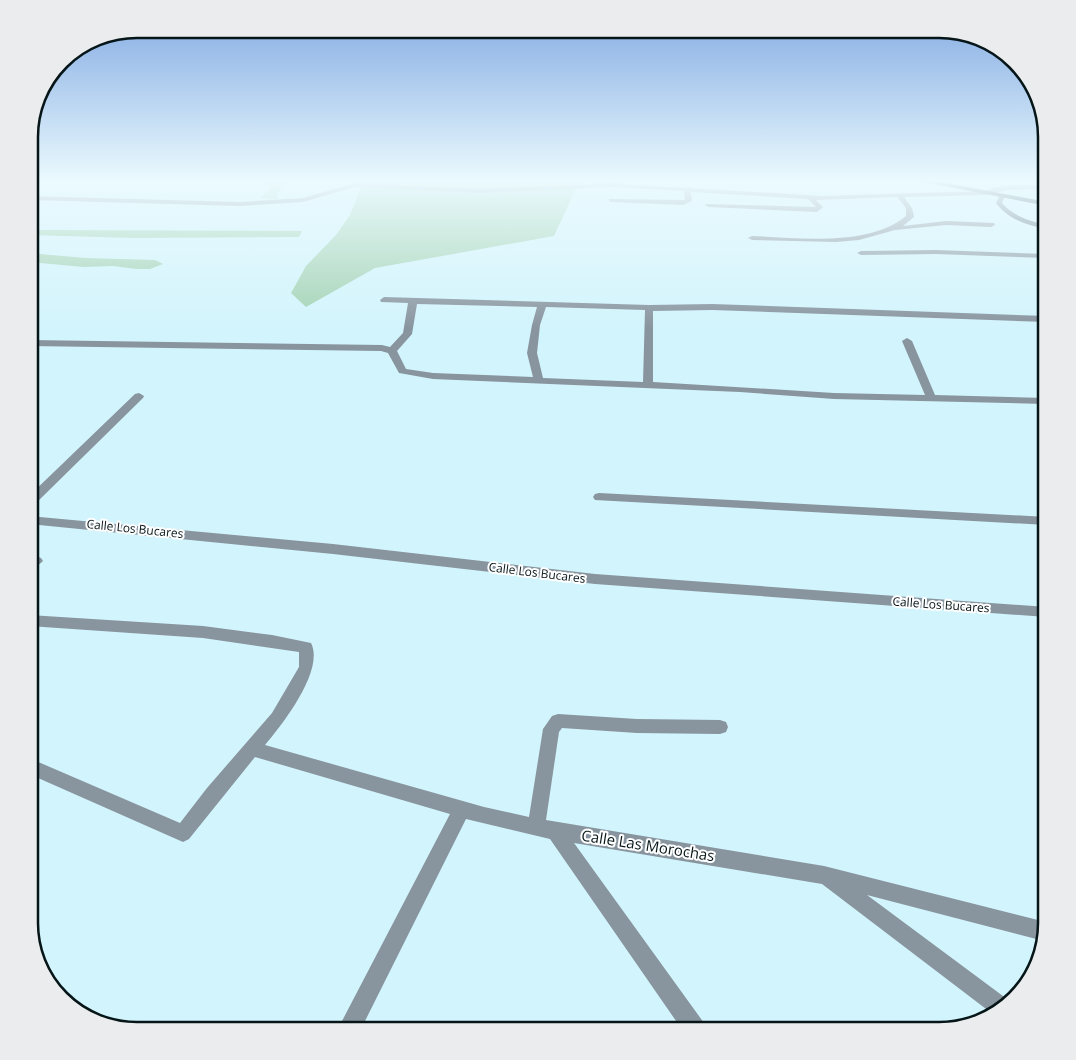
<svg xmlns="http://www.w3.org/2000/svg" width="1076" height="1060" font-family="'Open Sans',sans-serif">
	<rect width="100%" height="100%" fill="#d2f4fc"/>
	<path fill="#a3d2b3" d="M272 180H288L278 192 277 199 260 198 270 189 269 184Z
		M364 180H580L554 236 375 268 306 307 291 293 306 266 336 235 350 215Z
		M29 230 302 231 299 237 133 238 29 235Z
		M29 253 85 258 155 260 163 264 150 269H136L113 266 84 267 29 262Z"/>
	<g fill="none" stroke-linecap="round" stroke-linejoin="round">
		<path fill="#88949e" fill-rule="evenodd" d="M355 183 479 189 611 183 685 188 688 186 691 188 823 196 986 191C1004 182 1027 186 1047 185V189L1007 190 987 195 904 197 912 208 914 217 903 226 946 221 994 223 995 225 991 227 946 225 895 230 859 240 836 242 752 240 748 238 752 236C798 238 869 247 906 216V208L897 197 816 200 823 207 817 212 708 207 705 205 706 204 816 207 808 199 691 192 692 201 683 205 611 202 609 201V199L685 200 684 191 611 187 479 193 355 187 303 202 240 206 29 200V196L240 202 303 198Z
			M936 250 1047 254V258L936 254 861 255 857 253 861 251Z
			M384 297 649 305 712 304 1047 316V322L712 310 653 311V382L834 393 925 395 902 341 907 338 912 341 935 395 1047 398V404L834 399 740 392 433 379 399 373 388 353 381 351 29 346V340L382 345 390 347 403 333 408 303 381 302 380 300ZM417 304 537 307 532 325 527 353 533 377 433 373 406 369 397 351 412 334ZM546 307 645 310 643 382 543 378 537 353 540 325Z
			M139 393 144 396 143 398 33 506 29 507V496L135 394Z
			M599 493 1047 517V525L595 500 593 497 595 494Z
			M29 516 333 544 595 574 1047 607V617L595 584 333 554 29 524Z
			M36 556 41 558 43 561 34 569 29 571V559Z
			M29 615 203 626 272 635 311 643C325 670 282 725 265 745L484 807 529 817 543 729 552 716 558 714 637 719 720 720 726 722 728 727 726 732 720 734 637 733 562 728 559 732 546 820 824 866 1046 922 1044 941 867 895 1011 1002V1004L994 1015 822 884 574 843 704 1023 707 1031H683L550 839 466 819 360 1031H340L342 1021 450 814 255 757 189 839 183 842 29 774V758L180 823 207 788 272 713 299 667V652L203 638 29 626Z"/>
		<path fill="#586a78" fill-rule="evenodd" d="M1000 195 1005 196 1002 203C1014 217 1030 221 1047 225V229C1027 225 1009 220 996 203Z"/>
		<path fill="#1a3446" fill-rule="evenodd" d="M913 180H931L1047 202V206Z"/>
	</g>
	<linearGradient id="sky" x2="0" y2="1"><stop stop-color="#7ea7e1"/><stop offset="0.55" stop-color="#ebfafe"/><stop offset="1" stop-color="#ebfafe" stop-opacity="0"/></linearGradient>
	<rect width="1076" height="329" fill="url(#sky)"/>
	<g text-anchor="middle" stroke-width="4" stroke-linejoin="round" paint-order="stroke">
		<g font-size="12" fill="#051518" stroke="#fff">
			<text transform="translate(135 529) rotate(6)" y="4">Calle Los Bucares</text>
			<text transform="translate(537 573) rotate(7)" y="4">Calle Los Bucares</text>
			<text transform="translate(941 605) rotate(4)" y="4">Calle Los Bucares</text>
		</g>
		<g font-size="15" fill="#051518" stroke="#fff">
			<text transform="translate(648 846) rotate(9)" y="5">Calle Las Morochas</text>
		</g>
	</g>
	<path d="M0 0H1076V1060H0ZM137 38H939A99 99 0 0 1 1038 137V923A99 99 0 0 1 939 1022H137A99 99 0 0 1 38 923V137A99 99 0 0 1 137 38Z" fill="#ebeced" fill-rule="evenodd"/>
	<path fill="none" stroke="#051518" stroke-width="2.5" d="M137 38H939A99 99 0 0 1 1038 137V923A99 99 0 0 1 939 1022H137A99 99 0 0 1 38 923V137A99 99 0 0 1 137 38Z"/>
</svg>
